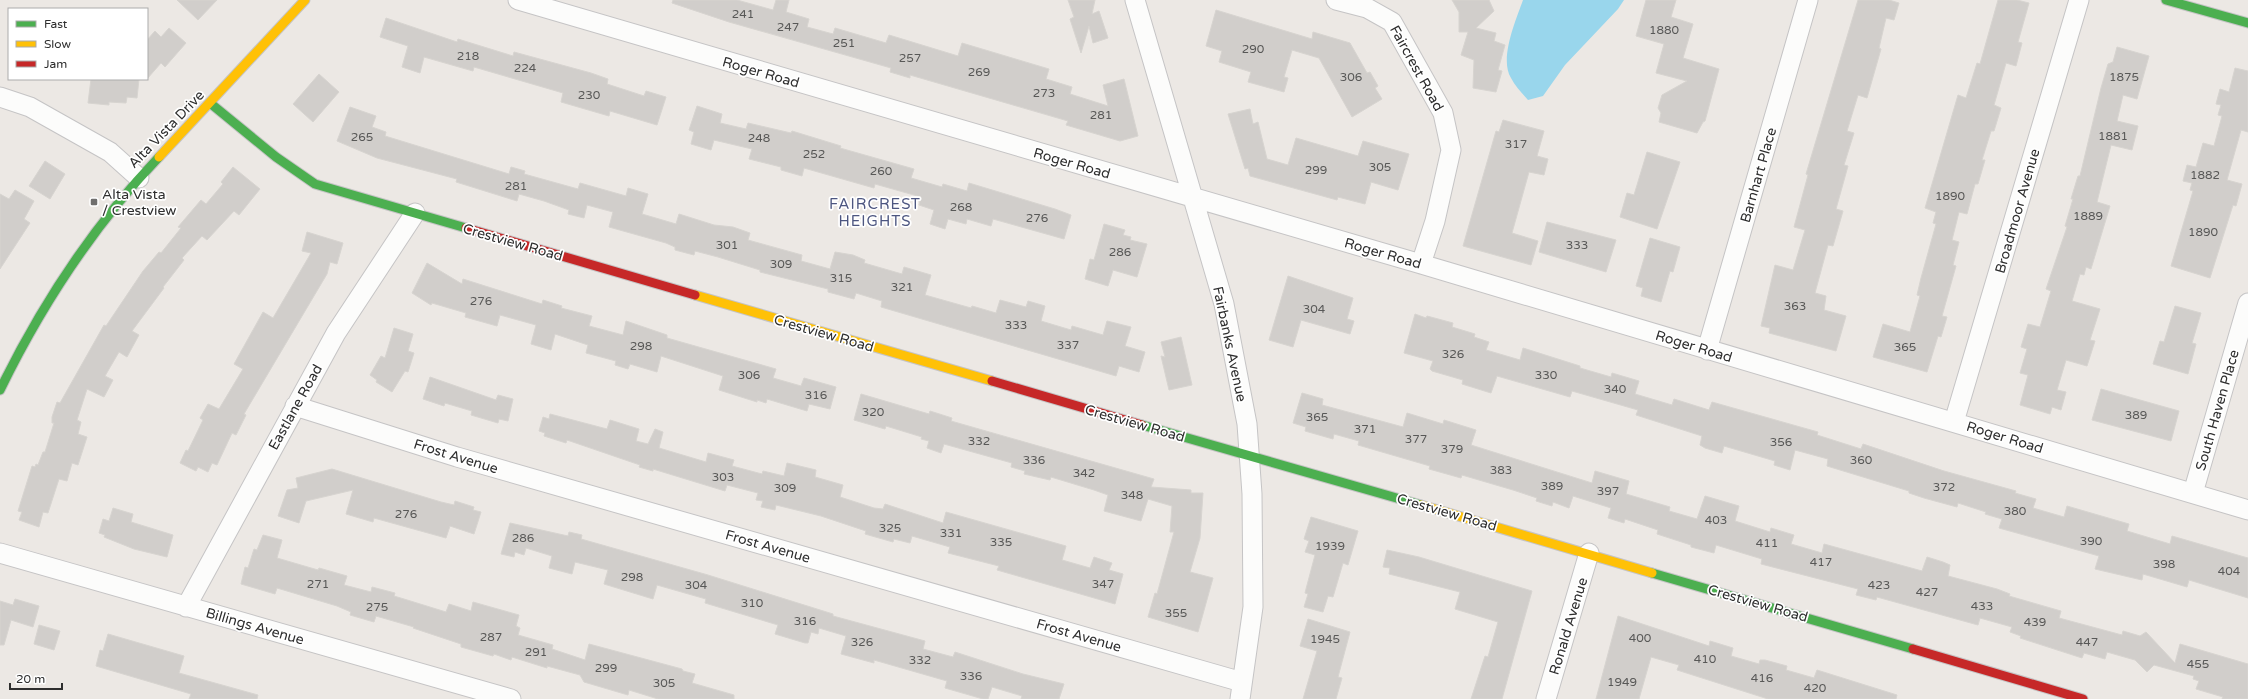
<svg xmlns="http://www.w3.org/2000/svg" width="2248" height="699" font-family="'Varela Round',sans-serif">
	<rect width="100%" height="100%" fill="#ece8e4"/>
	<path fill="#99d6ec" d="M1523 0H1624L1618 9 1565 65 1543 96 1528 100C1522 93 1515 86 1511 78 1499 59 1516 20 1523 0Z"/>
	<path fill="#d1cecb" stroke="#d7d4d0" d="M177 0H217L198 20Z
		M673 0H737L773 10 776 0H789L786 12 809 19 807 27 833 34 835 28 886 43 889 35 958 56 962 43 1049 69 1046 79 1072 87 1070 94 1108 106 1103 85 1124 79 1138 136 1120 141 1066 125 1068 121 910 75V78L890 72 891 68 729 22 672 3Z
		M1068 0H1095L1092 14 1099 11 1108 38 1093 43 1089 26 1081 53 1070 19 1074 17Z
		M1452 0H1489L1494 11 1476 28 1496 33 1494 41 1505 45 1498 70 1502 71 1496 92 1473 88 1474 60 1461 55 1468 32H1459V12Z
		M1646 0H1676L1671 17 1693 24 1683 58 1719 69 1705 121 1703 122 1697 133 1659 122 1661 113 1658 108 1662 95 1687 81 1656 73 1664 44 1636 36Z
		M1858 0H1889L1899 3 1894 20 1886 18 1879 48 1881 49 1867 98 1858 95 1847 131 1854 133 1844 165 1848 166 1836 209 1843 211 1833 246 1828 245 1815 293 1826 296 1824 310 1846 316 1836 351 1769 333 1770 328 1761 326 1775 265 1793 270 1805 230 1794 227 1808 175 1806 174Z
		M1998 0H2017L2029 3 2018 42 2022 43 2016 66 2006 63 1994 105 2001 108 1994 131H1991L1982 160H1985L1978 184H1975L1967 214 1959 212 1952 240 1959 242 1953 265 1956 266 1942 316 1947 317 1941 337 1938 336 1927 372 1873 357 1883 324 1910 332 1920 296 1917 295 1921 278 1936 224 1933 223 1936 212 1925 208 1958 95 1966 98 1977 63 1980 64Z
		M1216 10 1312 39 1313 32 1350 43 1367 73 1370 72 1378 86 1375 88 1382 99 1352 117 1319 58 1292 50 1284 77 1288 78 1284 92 1248 82 1251 72 1219 62 1222 51 1206 46Z
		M386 18 457 42 458 39 513 56 514 52 591 73 608 79 607 84 644 96 646 91 666 97 657 125 610 111 609 116 561 102 563 93 474 67 473 71 424 57 420 73 402 67 408 46 380 37Z
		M169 28 186 43 165 67 161 63 147 79V40L155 31 161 37Z
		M2117 47 2149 56 2137 99 2123 95 2117 121 2138 126 2132 150 2111 145 2097 202 2110 206 2091 269 2086 267 2084 275 2080 274 2072 301 2100 309 2090 340 2095 341 2087 366 2066 360 2057 390 2066 392 2061 410 2052 407 2050 414 2020 405 2028 375 2020 373 2027 349 2021 347 2028 324 2040 327 2051 291 2046 289 2067 227 2065 226 2073 199H2071L2078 176H2080L2101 88 2108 64 2113 62Z
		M2235 68 2248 71V132L2241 130 2227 180 2242 184 2236 206 2233 205 2210 278 2171 266 2193 191 2190 190 2192 183 2183 181 2187 165 2196 167 2203 143 2214 146 2222 116 2218 115 2221 105 2216 104 2220 89 2229 92Z
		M319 74 339 92 313 122 293 104Z
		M91 79H139L137 98 127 97 126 103 109 102V105L88 103Z
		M697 106 722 114 720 123 746 129 748 123 791 133 792 131 841 146 840 148 914 169 911 178 942 187 943 184 967 191 969 183 1055 209 1071 215 1064 239 993 219 991 226 967 219 966 224 948 219 945 229 930 224 934 210 919 205 921 197 875 184 874 188 804 168 802 176 781 170V167L749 159 752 149 714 140 711 150 691 144 694 132 689 130Z
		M350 107 376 116 372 127 386 132 385 136 509 174 511 167 525 171 524 174 578 189 580 183 626 196 628 188 648 194 642 214 676 224 679 214 714 225 733 227 750 233 748 240 802 255 801 261 830 269 835 252 853 255 865 260 864 263 902 274 904 267 931 275 925 295 971 308 972 306 996 313 1000 300 1026 307 1028 301 1045 306 1041 321 1071 330 1072 326 1103 335 1107 321 1131 327 1125 346 1145 352 1139 372 1119 366 1116 376 881 307 882 301 856 293 854 299 828 292V289L760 272V270L718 257 695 251 694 255 675 250V247L666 243 609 227 613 212 587 205 584 218 568 214 569 210 544 201 519 194 517 201 456 182 457 179 377 158 337 141Z
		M1250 109 1253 124 1258 122 1267 159 1288 165 1296 138 1358 156 1363 141 1409 154 1398 190 1371 182 1365 204 1338 197 1337 200 1250 176 1248 168 1245 169 1228 114Z
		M1503 120 1544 131 1537 156 1548 159 1544 175 1529 172 1512 233 1538 241 1531 265 1463 246 1496 131 1499 132Z
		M1647 152 1680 162 1657 229 1620 217 1627 193 1634 195Z
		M45 161 65 174 50 199 29 186Z
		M233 167 260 189 239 215 234 211 207 240 202 236 182 258 184 260 163 287 164 288 132 331 139 335 127 357 119 352 105 376 113 380 104 397 87 389 77 420 81 422 78 434 87 437 78 465 72 463 67 481 59 479 48 513 43 512 39 527 19 520 22 512 18 511 32 466 35 467 36 464 38 465 43 452H45L54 423H52V417L57 402 60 403 104 325 106 326 143 271 159 252 161 253 181 228 178 227 201 200 206 204 223 184 221 182Z
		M15 190 34 201 24 219 30 223 0 269V194L9 199Z
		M1547 222 1616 240 1606 272 1539 252Z
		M1104 224 1125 230 1123 235 1131 237 1130 240 1147 244 1137 277 1113 270 1108 286 1085 279 1090 259 1094 260Z
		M307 232 343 243 337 264 330 262 327 274 244 414 246 415 236 435 232 433 217 465 212 463 208 472 198 467 196 471 180 463 186 450 188 451 203 420 200 418 208 404 219 409 243 369 234 364 263 312 273 318 311 253 302 251Z
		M1650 238 1680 247 1673 272 1670 271 1661 302 1641 296 1643 288 1636 286Z
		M427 263 462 284 463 279 542 304 543 300 562 306 561 308 592 316 589 326 623 335 626 321 667 335V338L776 369 773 378 801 386 804 378 836 387 830 409 809 404 807 411 767 399 766 403 757 400V402L719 390 723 376 661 356 657 372 630 364 628 369 615 365 616 361 586 353 588 345 555 334 551 350 531 344 536 325 500 315 497 326 465 317 466 313 432 303 431 305 412 293Z
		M1288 276 1353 298 1347 319 1354 321 1350 334 1301 320 1293 347 1269 340Z
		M2175 306 2201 313 2192 343 2196 344 2188 374 2153 364 2160 341 2164 342Z
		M1415 314 1426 318 1427 316 1453 323 1452 327 1475 334 1474 337 1489 342 1486 350 1520 360 1523 348 1580 366V368L1611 377 1612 373 1639 381 1635 394 1672 405 1674 399 1709 410 1712 402 1818 432 1817 435 1861 449 1863 444 1944 471 2016 491 2015 493 2036 499 2033 508 2064 517 2067 506 2129 524 2127 531 2170 544 2172 536 2248 558V598L2189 580 2187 587 2143 574 2142 580 2095 569 2099 556 1999 528 2002 519 1985 514 1986 512 1958 503 1957 507 1924 498 1909 493V491L1827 466 1828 459 1795 450 1790 470 1774 465 1775 461 1724 446 1722 453 1705 448 1700 445 1702 436 1636 415 1638 410 1572 391 1570 397 1497 376 1491 393 1462 384 1463 380 1432 371 1430 369 1433 361 1404 353Z
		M394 328 413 334 408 351 414 353 408 372 405 371 392 392 376 382 377 380 370 375 381 356 385 358Z
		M1181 337 1192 385 1169 390 1161 356 1165 357 1161 342Z
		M430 377 496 400 498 395 513 399 508 421 499 419 498 423 471 415 472 411 445 403 444 406 423 399Z
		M2101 389 2179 411 2171 441 2092 420Z
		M1302 393 1323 399 1322 405 1403 427 1407 413 1443 424 1444 420 1476 430 1471 445 1592 483 1595 471 1629 481 1626 494 1670 507 1669 511 1697 519 1705 496 1739 506 1735 521 1770 532 1771 528 1794 535 1791 544 1822 553 1824 544 1922 571 1927 557 1943 562 1950 565 1948 576 1997 589 2010 594 2009 596 2061 611 2059 618 2122 635 2123 631 2140 636 2146 632 2175 663 2180 644 2248 664V699H2222L2223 697 2196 689 2199 681 2193 679 2194 676 2154 665 2147 672 2135 660 2107 652 2105 659 2084 653 2082 658 2020 638 2021 636 2010 632 2012 627 1980 618 1978 625 1877 597 1876 600 1856 595 1858 589 1761 564 1762 559 1716 545 1714 553 1691 547V545L1657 534 1658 530 1625 519 1624 523 1608 518 1611 508 1573 496 1569 508 1553 502 1552 506 1536 501 1537 498 1513 490 1462 475 1461 478 1429 469 1430 466 1358 445 1359 441 1334 434 1333 439 1305 431 1306 427 1293 423Z
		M861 394 929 414 930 411 952 418 951 421 1154 479 1151 487 1191 490V493H1203L1200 538 1190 572 1213 578 1198 632 1148 617 1155 593 1157 594 1174 532H1170L1172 506 1148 499 1141 521 1104 511 1108 495 1094 490 1051 477 1050 480 1024 474 1025 471 1011 467 1012 463 944 444 941 453 927 448 929 441 921 439 922 437 886 426 885 429 854 420Z
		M550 414 607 429 610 420 639 429 636 441 648 444 655 429 663 432 659 448 706 462 708 453 734 460 732 466 762 474 763 471 784 476 787 463 816 470 815 477 843 485 840 497 874 508 883 509 885 504 943 523 946 512 1066 546 1062 560 1090 568 1094 557 1112 563 1109 570 1123 574 1115 604 997 570 999 566 948 553 950 547 912 536 910 543 894 539 893 542 865 534 866 531 821 516 776 505 775 510 761 507 763 501 756 500 758 493 727 485 725 491 653 469V471L639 467 640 465 567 440 566 443 544 436 545 433 539 431 543 417 549 419Z
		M332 469 441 502 454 505 455 501 474 507 473 510 481 512 474 534 450 526 446 538 374 518 373 522 346 514 353 490 306 501 299 523 278 516 287 490 298 488 296 478Z
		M113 508 133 514 131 522 173 535 167 557 134 549 104 537 105 535 99 533 103 519 109 521Z
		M1311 517 1358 531 1348 565 1343 563 1333 597 1328 596 1323 612 1304 607 1308 594 1305 593 1306 589 1315 555 1305 552 1309 541 1304 539Z
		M510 523 568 536 569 532 582 535 581 539 708 575 833 614V616L925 641 923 649 953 657 955 652 1023 674 1064 684 1059 699H1021L1022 696 992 687 988 699H983L945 688 947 681 874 660V663L841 654 846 636 819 628 818 634 811 632 808 643H805L775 634 778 625 705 603 706 599 657 585 653 599 604 584 608 570 575 562 572 574 549 568 552 556 526 548 524 555 515 552 514 557 501 554Z
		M263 535 282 540 277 558 318 570 319 568 347 576 344 585 371 592 372 587 395 593 394 596 404 599 446 612 449 604 471 611 473 602 519 615 516 626 520 628 518 635 553 645 552 649 585 660 589 644 682 669 683 671 695 674 692 683 734 695V699H658L629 690 628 695 584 682 580 675 547 666V668L512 657 511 660 494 654 493 656 461 647V644L413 628 414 627 376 616 374 622 350 615 351 612 337 606 277 588 275 594 241 584 245 567 248 568 254 549 257 550Z
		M1387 550 1419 557 1532 591 1502 699H1471L1485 656 1488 657 1498 622 1455 609 1460 592 1389 574 1390 568 1383 567Z
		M15 599 39 606 33 627 11 620 4 645H0V601L13 605Z
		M1618 616 1709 646 1710 641 1733 648 1731 656 1759 664 1760 660H1765L1787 666 1786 670 1814 678 1817 670 1897 695 1896 699H1768L1677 670 1679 665 1651 657 1639 699H1596Z
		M1308 619 1350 632 1338 677 1342 678 1336 699H1303L1317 651 1300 646Z
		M39 625 60 631 54 650 34 644Z
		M108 634 184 656 179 673 258 695 257 699H189L191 694 96 666 100 650 103 651Z"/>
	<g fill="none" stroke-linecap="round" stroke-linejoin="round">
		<g stroke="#c5c4c5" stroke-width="21">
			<path id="street" d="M518 0 1421 264 2248 510
				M1135 0 1224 304 1247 424 1252 494 1253 607 1240 699
				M1336 0 1367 8 1392 22 1443 113 1451 150 1435 221 1421 264
				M0 97 30 107 110 152 139 178
				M1707 350 1808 0
				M295 406 457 457 1242 682
				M1954 422 2079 0
				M2193 493 2248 303
				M0 553 511 699
				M186 607 336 333 415 213
				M1546 699 1589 553"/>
		</g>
		<g stroke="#c5c4c5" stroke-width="11">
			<path id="fast" d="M2166 0 2248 23
				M210 103 276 157 315 184 466 228
				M0 390C41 306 94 225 159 157
				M1142 425 1421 505
				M1652 573 1913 649"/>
		</g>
		<g stroke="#c5c4c5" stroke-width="11">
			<path id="slow" d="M159 157 305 0
				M695 295 992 381
				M1421 505 1652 573"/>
		</g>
		<g stroke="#c5c4c5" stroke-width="11">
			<path id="jam" d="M466 228 695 295
				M992 381 1142 425
				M1913 649 2083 699"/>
		</g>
		<use href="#street" stroke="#fcfcfb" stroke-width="19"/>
		<use href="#fast" stroke="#4caf50" stroke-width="9"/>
		<use href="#slow" stroke="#ffc107" stroke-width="9"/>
		<use href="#jam" stroke="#c62828" stroke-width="9"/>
	</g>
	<rect fill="#706f6e" stroke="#fff" stroke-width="1.5" x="90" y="198" width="8" height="8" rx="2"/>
	<g text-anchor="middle" stroke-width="3.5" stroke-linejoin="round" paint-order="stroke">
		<g font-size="12" fill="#585857">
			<text x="743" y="18">241</text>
			<text x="788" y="31">247</text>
			<text x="1664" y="34">1880</text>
			<text x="844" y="47">251</text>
			<text x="1253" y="53">290</text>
			<text x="468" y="60">218</text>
			<text x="910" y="62">257</text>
			<text x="525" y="72">224</text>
			<text x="979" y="76">269</text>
			<text x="1351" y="81">306</text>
			<text x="2124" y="81">1875</text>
			<text x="1044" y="97">273</text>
			<text x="589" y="99">230</text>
			<text x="1101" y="119">281</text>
			<text x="2113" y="140">1881</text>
			<text x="362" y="141">265</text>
			<text x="759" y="142">248</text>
			<text x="1516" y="148">317</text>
			<text x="814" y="158">252</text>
			<text x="1380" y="171">305</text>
			<text x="1316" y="174">299</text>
			<text x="881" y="175">260</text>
			<text x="2205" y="179">1882</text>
			<text x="516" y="190">281</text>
			<text x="1950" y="200">1890</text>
			<text x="961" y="211">268</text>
			<text x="2088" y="220">1889</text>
			<text x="1037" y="222">276</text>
			<text x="2203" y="236">1890</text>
			<text x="727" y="249">301</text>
			<text x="1577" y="249">333</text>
			<text x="1120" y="256">286</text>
			<text x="781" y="268">309</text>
			<text x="841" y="282">315</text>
			<text x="902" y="291">321</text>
			<text x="481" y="305">276</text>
			<text x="1795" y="310">363</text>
			<text x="1314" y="313">304</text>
			<text x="1016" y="329">333</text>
			<text x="1068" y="349">337</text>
			<text x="641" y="350">298</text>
			<text x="1905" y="351">365</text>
			<text x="1453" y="358">326</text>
			<text x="749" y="379">306</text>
			<text x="1546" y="379">330</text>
			<text x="1615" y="393">340</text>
			<text x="816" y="399">316</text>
			<text x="873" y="416">320</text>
			<text x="2136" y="419">389</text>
			<text x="1317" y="421">365</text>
			<text x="1365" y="433">371</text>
			<text x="1416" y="443">377</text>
			<text x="979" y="445">332</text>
			<text x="1781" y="446">356</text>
			<text x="1452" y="453">379</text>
			<text x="1034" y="464">336</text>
			<text x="1861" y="464">360</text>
			<text x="1501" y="474">383</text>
			<text x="1084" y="477">342</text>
			<text x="723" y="481">303</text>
			<text x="1552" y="490">389</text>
			<text x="1944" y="491">372</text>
			<text x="785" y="492">309</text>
			<text x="1608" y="495">397</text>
			<text x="1132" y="499">348</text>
			<text x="2015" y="515">380</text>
			<text x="406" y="518">276</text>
			<text x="1716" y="524">403</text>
			<text x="890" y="532">325</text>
			<text x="951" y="537">331</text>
			<text x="523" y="542">286</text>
			<text x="2091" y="545">390</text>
			<text x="1001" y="546">335</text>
			<text x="1767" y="547">411</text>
			<text x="1330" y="550">1939</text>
			<text x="1821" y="566">417</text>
			<text x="2164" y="568">398</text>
			<text x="2229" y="575">404</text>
			<text x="632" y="581">298</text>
			<text x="318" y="588">271</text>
			<text x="1103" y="588">347</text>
			<text x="696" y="589">304</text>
			<text x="1879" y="589">423</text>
			<text x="1927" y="596">427</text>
			<text x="752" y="607">310</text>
			<text x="1982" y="610">433</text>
			<text x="377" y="611">275</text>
			<text x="1176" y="617">355</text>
			<text x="805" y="625">316</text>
			<text x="2035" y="626">439</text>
			<text x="491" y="641">287</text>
			<text x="1640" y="642">400</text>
			<text x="1325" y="643">1945</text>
			<text x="862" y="646">326</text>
			<text x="2087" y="646">447</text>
			<text x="536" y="656">291</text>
			<text x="1705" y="663">410</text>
			<text x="920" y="664">332</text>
			<text x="2198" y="668">455</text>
			<text x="606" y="672">299</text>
			<text x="971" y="680">336</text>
			<text x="1762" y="682">416</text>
			<text x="1622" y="686">1949</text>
			<text x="664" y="687">305</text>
			<text x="1815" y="692">420</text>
		</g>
		<g font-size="14" fill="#2e2e2e" stroke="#fff">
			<text transform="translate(1417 68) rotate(61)" y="5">Faircrest Road</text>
			<text transform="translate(761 72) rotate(16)" y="5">Roger Road</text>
			<text transform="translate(166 129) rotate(-46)" y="5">Alta Vista Drive</text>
			<text transform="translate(1072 163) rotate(16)" y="5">Roger Road</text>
			<text transform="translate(1758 175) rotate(-74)" y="5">Barnhart Place</text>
			<text transform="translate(2017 211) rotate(-74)" y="5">Broadmoor Avenue</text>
			<text transform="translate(513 242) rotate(16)" y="5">Crestview Road</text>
			<text transform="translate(1383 253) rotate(16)" y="5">Roger Road</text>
			<text transform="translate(824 333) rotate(16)" y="5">Crestview Road</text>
			<text transform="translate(1230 344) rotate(78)" y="5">Fairbanks Avenue</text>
			<text transform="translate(1694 346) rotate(17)" y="5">Roger Road</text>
			<text transform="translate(295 407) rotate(-61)" y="5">Eastlane Road</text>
			<text transform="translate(2217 410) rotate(-74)" y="5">South Haven Place</text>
			<text transform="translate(1135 423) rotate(16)" y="5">Crestview Road</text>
			<text transform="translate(2005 437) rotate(17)" y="5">Roger Road</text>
			<text transform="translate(456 456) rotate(17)" y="5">Frost Avenue</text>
			<text transform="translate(1447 512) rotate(16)" y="5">Crestview Road</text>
			<text transform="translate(768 546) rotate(16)" y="5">Frost Avenue</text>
			<text transform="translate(1758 603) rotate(16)" y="5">Crestview Road</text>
			<text transform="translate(255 626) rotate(16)" y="5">Billings Avenue</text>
			<text transform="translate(1568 626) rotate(-73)" y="5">Ronald Avenue</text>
			<text transform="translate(1079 635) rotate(16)" y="5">Frost Avenue</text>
		</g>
		<g font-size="14" fill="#2e2e2e" stroke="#fff" text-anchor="start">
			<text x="102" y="199">Alta Vista<tspan x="102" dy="16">/ Crestview</tspan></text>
		</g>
		<g font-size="15" letter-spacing="1" fill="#4d5680" stroke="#fff">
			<text x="875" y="209">FAIRCREST<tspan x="875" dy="17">HEIGHTS</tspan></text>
		</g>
	</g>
	<rect x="8" y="8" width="140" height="72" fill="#ffffff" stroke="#ababab"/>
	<rect x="16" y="21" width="20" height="6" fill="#4caf50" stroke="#ababab"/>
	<text x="44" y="28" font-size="12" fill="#2e2e2e">Fast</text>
	<rect x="16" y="41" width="20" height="6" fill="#ffc107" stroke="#ababab"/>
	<text x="44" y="48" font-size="12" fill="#2e2e2e">Slow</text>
	<rect x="16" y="61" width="20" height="6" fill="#c62828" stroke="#ababab"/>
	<text x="44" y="68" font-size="12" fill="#2e2e2e">Jam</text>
	<path d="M10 683v6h52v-6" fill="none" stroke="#2e2e2e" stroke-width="2"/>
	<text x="16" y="683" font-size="12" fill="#2e2e2e" stroke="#ffffff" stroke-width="3" paint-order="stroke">20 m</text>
</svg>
